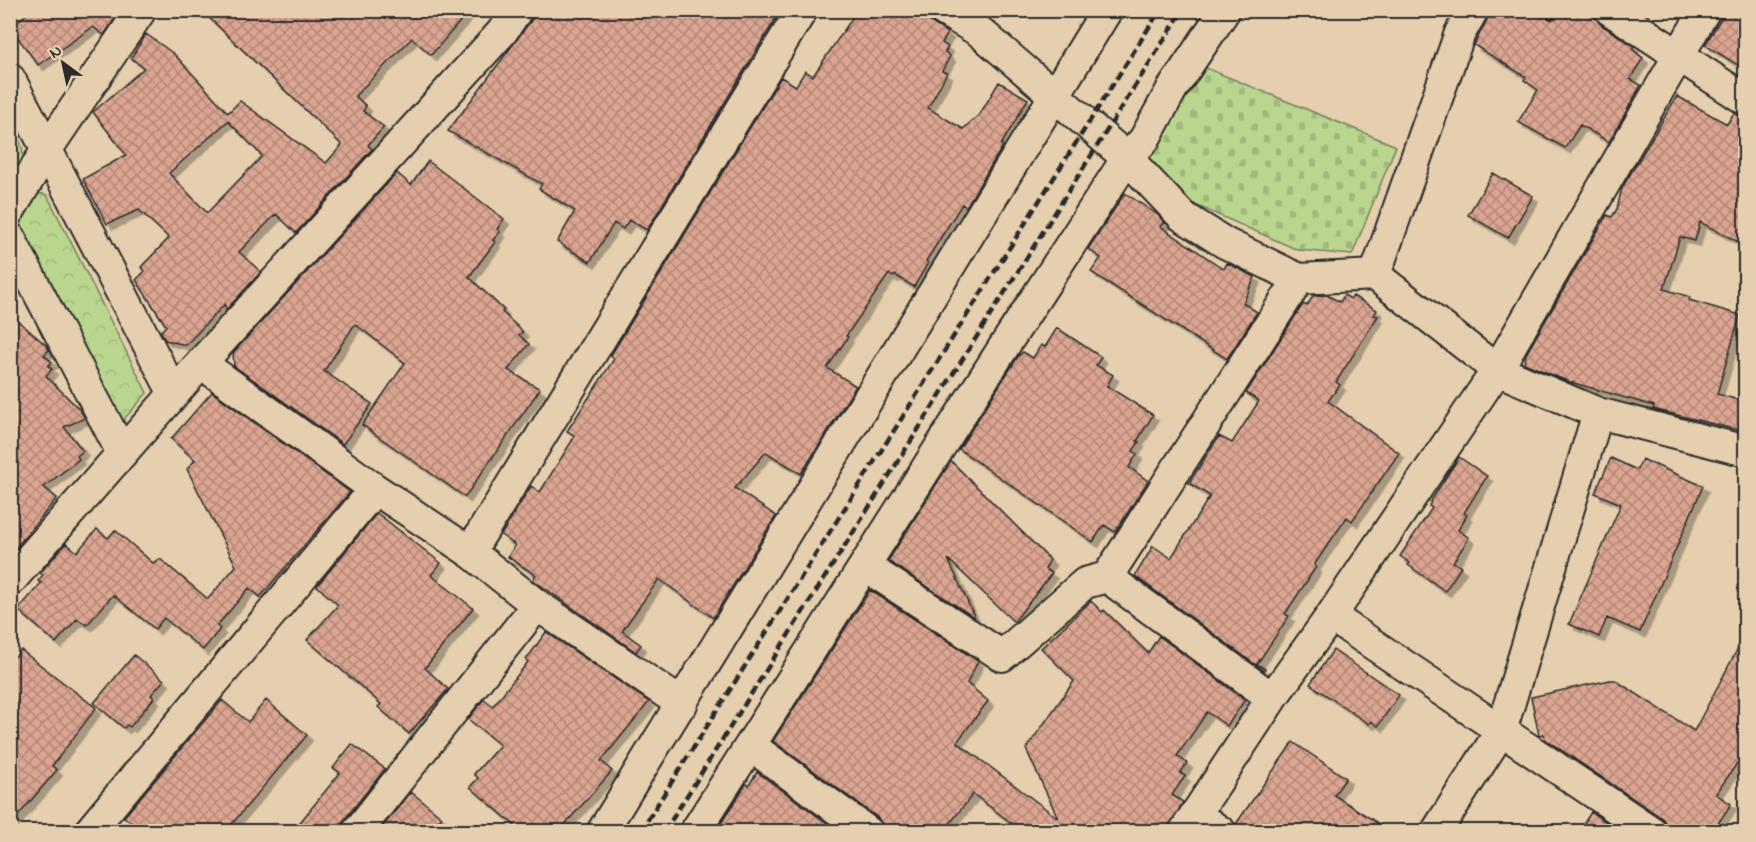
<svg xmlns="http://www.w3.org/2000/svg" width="1756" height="842" font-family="'Indie Flower',sans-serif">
	<defs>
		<pattern id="cemetery-stones" width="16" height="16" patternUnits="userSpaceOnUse" patternTransform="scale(1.5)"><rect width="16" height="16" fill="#bad68e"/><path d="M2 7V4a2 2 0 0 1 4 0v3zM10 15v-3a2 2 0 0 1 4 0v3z" fill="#a0b87b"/></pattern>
		<pattern id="park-crowns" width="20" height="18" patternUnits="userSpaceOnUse" patternTransform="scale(1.5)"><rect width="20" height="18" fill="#bad68e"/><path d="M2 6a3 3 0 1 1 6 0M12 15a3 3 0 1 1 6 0" fill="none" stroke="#a0b87b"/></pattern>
		<pattern id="building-cross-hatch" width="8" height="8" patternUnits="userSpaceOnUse" patternTransform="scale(1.5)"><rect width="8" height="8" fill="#dba591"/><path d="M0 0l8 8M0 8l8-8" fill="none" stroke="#b28777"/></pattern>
		<filter id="shadow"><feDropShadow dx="5.5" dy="5.5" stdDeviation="0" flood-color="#0004"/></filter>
	</defs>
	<rect width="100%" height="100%" fill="#e5cfae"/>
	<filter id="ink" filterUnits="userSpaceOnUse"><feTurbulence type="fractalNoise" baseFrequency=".0167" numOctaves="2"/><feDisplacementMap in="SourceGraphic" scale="12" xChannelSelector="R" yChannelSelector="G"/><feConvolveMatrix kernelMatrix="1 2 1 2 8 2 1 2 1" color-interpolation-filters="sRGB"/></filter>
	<g filter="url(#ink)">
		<path fill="url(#cemetery-stones)" stroke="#72805c" stroke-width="1.5" d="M1206 68 1396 146 1352 255 1298 250 1182 199 1146 158Z"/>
		<path fill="url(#park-crowns)" stroke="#72805c" stroke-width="1.5" d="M10 122C25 150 29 154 10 181Z
			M38 193 47 195 147 393 119 425 22 229 21 216Z"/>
		<path fill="url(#building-cross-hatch)" stroke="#2b2b2b" stroke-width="1.5" fill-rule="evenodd" filter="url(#shadow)" d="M32 10H117L115 12 118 14 104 35 93 27 38 65 10 27Z
			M201 10H470L431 55 412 38 355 96 366 106 363 111 384 127 368 145 372 149 296 233 276 214 239 252 261 272 226 310 225 304 186 345 165 340 161 331 166 326 136 280 145 271 141 267 169 238 139 210 107 224 83 179 126 155 93 112 144 68 131 58 146 34 174 54 228 113 240 101 326 163 342 145ZM228 121 262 156 207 213 169 173Z
			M539 10H781L647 230 629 220 623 229 614 223 590 262 557 242 575 211 539 189 542 184 448 131Z
			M1492 10H1536L1552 20 1558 10H1593L1600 24 1634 46 1632 49 1643 58 1630 79 1641 85 1609 142 1580 125 1565 148 1518 122 1538 90 1524 80 1526 77 1474 45Z
			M1726 10H1746V70L1705 45Z
			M857 11H913L948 33 942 43 948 47 945 52 950 56 942 71 947 73 928 108 963 129 980 114 999 82 1028 99 1001 145 1003 146 966 207 962 204 926 261 928 263 914 287 895 275 893 277 889 274 846 336 848 337 827 368 856 386 801 474 766 452 735 488 776 516 713 618 659 579 622 631 641 645 636 652 533 580 536 575 508 557 515 545 501 535 531 486 540 492 575 436 567 431 614 359 611 355 781 77 796 86 805 71 813 76Z
			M1677 96 1727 124 1734 113 1746 117V246L1700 222 1695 241 1680 237 1664 289 1690 297 1689 300 1740 315 1717 394 1746 402V432L1657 410 1653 409 1654 406 1567 381 1524 363 1526 354 1607 215 1612 217 1617 209 1622 188Z
			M428 161 504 219 497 229 500 232 493 240 495 242 469 277 504 310 502 312 523 332 519 335 529 344 508 370 540 389 465 497 362 425 405 363 355 324 324 371 372 404 343 444 234 366 233 353 397 173 411 185Z
			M1493 173 1533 196 1508 238 1468 215Z
			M1125 193 1158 215 1165 223 1160 226 1224 269 1227 263 1255 277 1243 303 1257 312 1227 359 1091 272 1101 258 1088 249Z
			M1327 295 1340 302 1344 295 1351 299 1353 296 1377 310 1374 315 1378 316 1336 382 1340 385 1328 401 1399 453 1352 521 1347 517 1314 565 1316 567 1285 614 1289 616 1257 664 1265 669 1264 671 1135 576 1153 546 1171 558 1210 496 1189 483 1219 436 1232 443 1259 401 1246 393 1303 304 1307 306 1313 296Z
			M10 314 47 346 49 350 44 355 52 362 48 366 52 369 46 376 80 410 85 418 64 427 83 451 77 456 79 459 44 487 57 498 14 550 10 551Z
			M1057 328 1101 357 1096 365 1113 375 1107 386 1153 415 1137 441 1139 442 1133 451 1137 454 1129 467 1148 481 1115 532 1104 525 1093 542 959 449 1017 358 1023 352 1033 358 1041 345 1045 347Z
			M212 392 350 492 260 597 249 588 217 626 220 629 203 650 164 618 155 629 113 595 87 625 77 619 56 643 18 610 41 583 38 581 43 575 40 573 66 543 77 552 97 529 108 538 115 530 153 563 160 559 208 599 236 566 187 469 195 460 171 439Z
			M1459 457 1487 476 1464 513 1467 515 1458 530 1469 538 1453 562 1461 567 1445 591 1408 565 1410 563 1400 556 1432 508 1429 506 1432 499Z
			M1611 458 1637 470 1642 459 1703 486 1640 632 1607 618 1599 637 1569 624 1621 504 1595 493Z
			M951 461 1050 560 1045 569 1052 573 1014 622 948 559 975 618 888 561Z
			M377 513 441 563 431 575 473 608 425 668 448 689 409 734 378 707 381 704 307 640 338 605 317 586Z
			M870 590 978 661 967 683 988 701 957 742 1058 818 1026 749 1074 681 1041 648 1091 601 1102 612 1104 610 1148 653 1159 636 1245 700 1227 726 1207 712 1177 756 1187 763 1180 773 1185 776 1172 795 1183 802 1167 831H1022L973 794 944 831H885L878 818 773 741Z
			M546 632 649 702 601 761 612 771 559 831H521L470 787 478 778 474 774 500 745 468 719 484 699 493 706 528 662 526 660Z
			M1746 633V750L1716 794 1731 804 1713 831H1669L1662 818 1545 739 1544 734 1539 735 1531 697 1610 680H1615L1694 731Z
			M21 650 96 708 52 766 57 770 10 825V662Z
			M1333 650 1399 695 1378 726 1371 721 1369 724 1310 684Z
			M134 655 164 680 151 695 154 698 130 727 127 725 124 728 94 703Z
			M222 700 248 722 266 700 307 735 226 831H141L124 817Z
			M1293 742 1346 778 1334 795 1390 831H1238L1236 824Z
			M352 744 385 769 343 821 340 831H293L340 773 333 768Z
			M757 772 838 831H716L746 784 749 785Z
			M411 792 442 817 430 831H379Z
			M1591 812 1620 831H1579Z"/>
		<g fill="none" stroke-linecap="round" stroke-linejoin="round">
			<g stroke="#2b2b2b" stroke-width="34">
				<path id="street" d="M943 10 980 32 1127 158 1182 216 1225 243 1299 279 1375 275 1497 370 1598 413 1746 451
					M1610 10 1746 100
					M10 79 174 394
					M10 210 47 149 141 10
					M10 238 122 453
					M1375 275 1460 33 1473 10
					M201 363 375 489 470 552 537 605 682 704
					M470 552 802 10
					M865 566 1002 656 1085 583 1107 577 1299 279
					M1107 577 1272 698
					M10 581 201 363 502 32 517 10
					M1331 616 1652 832
					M751 746 868 832
					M1195 814 1221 832
					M89 832 375 489
					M357 832 537 605
					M602 832 1107 10
					M695 832 1005 345 1127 158 1144 140 1172 89 1225 10
					M1184 832 1272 698 1331 616 1497 370 1705 10
					M1436 832 1501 731 1598 413"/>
			</g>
			<use href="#street" stroke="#e5cfae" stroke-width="30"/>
			<path stroke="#2b2b2b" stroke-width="4.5" stroke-dasharray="9 4.5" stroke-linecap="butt" d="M640 832 1160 10
				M664 832 1183 10"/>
		</g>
	</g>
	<rect width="1756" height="842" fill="none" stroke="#e5cfae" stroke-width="36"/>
	<rect x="18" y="18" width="1720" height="806" fill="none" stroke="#2b2b2b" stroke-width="2" filter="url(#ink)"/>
	<g transform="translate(63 63) rotate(327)" stroke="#e5cfae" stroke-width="4.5" paint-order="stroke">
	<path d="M0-4.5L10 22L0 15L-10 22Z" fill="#2b2b2b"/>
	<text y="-9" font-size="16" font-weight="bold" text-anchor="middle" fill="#2b2b2b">N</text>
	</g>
</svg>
